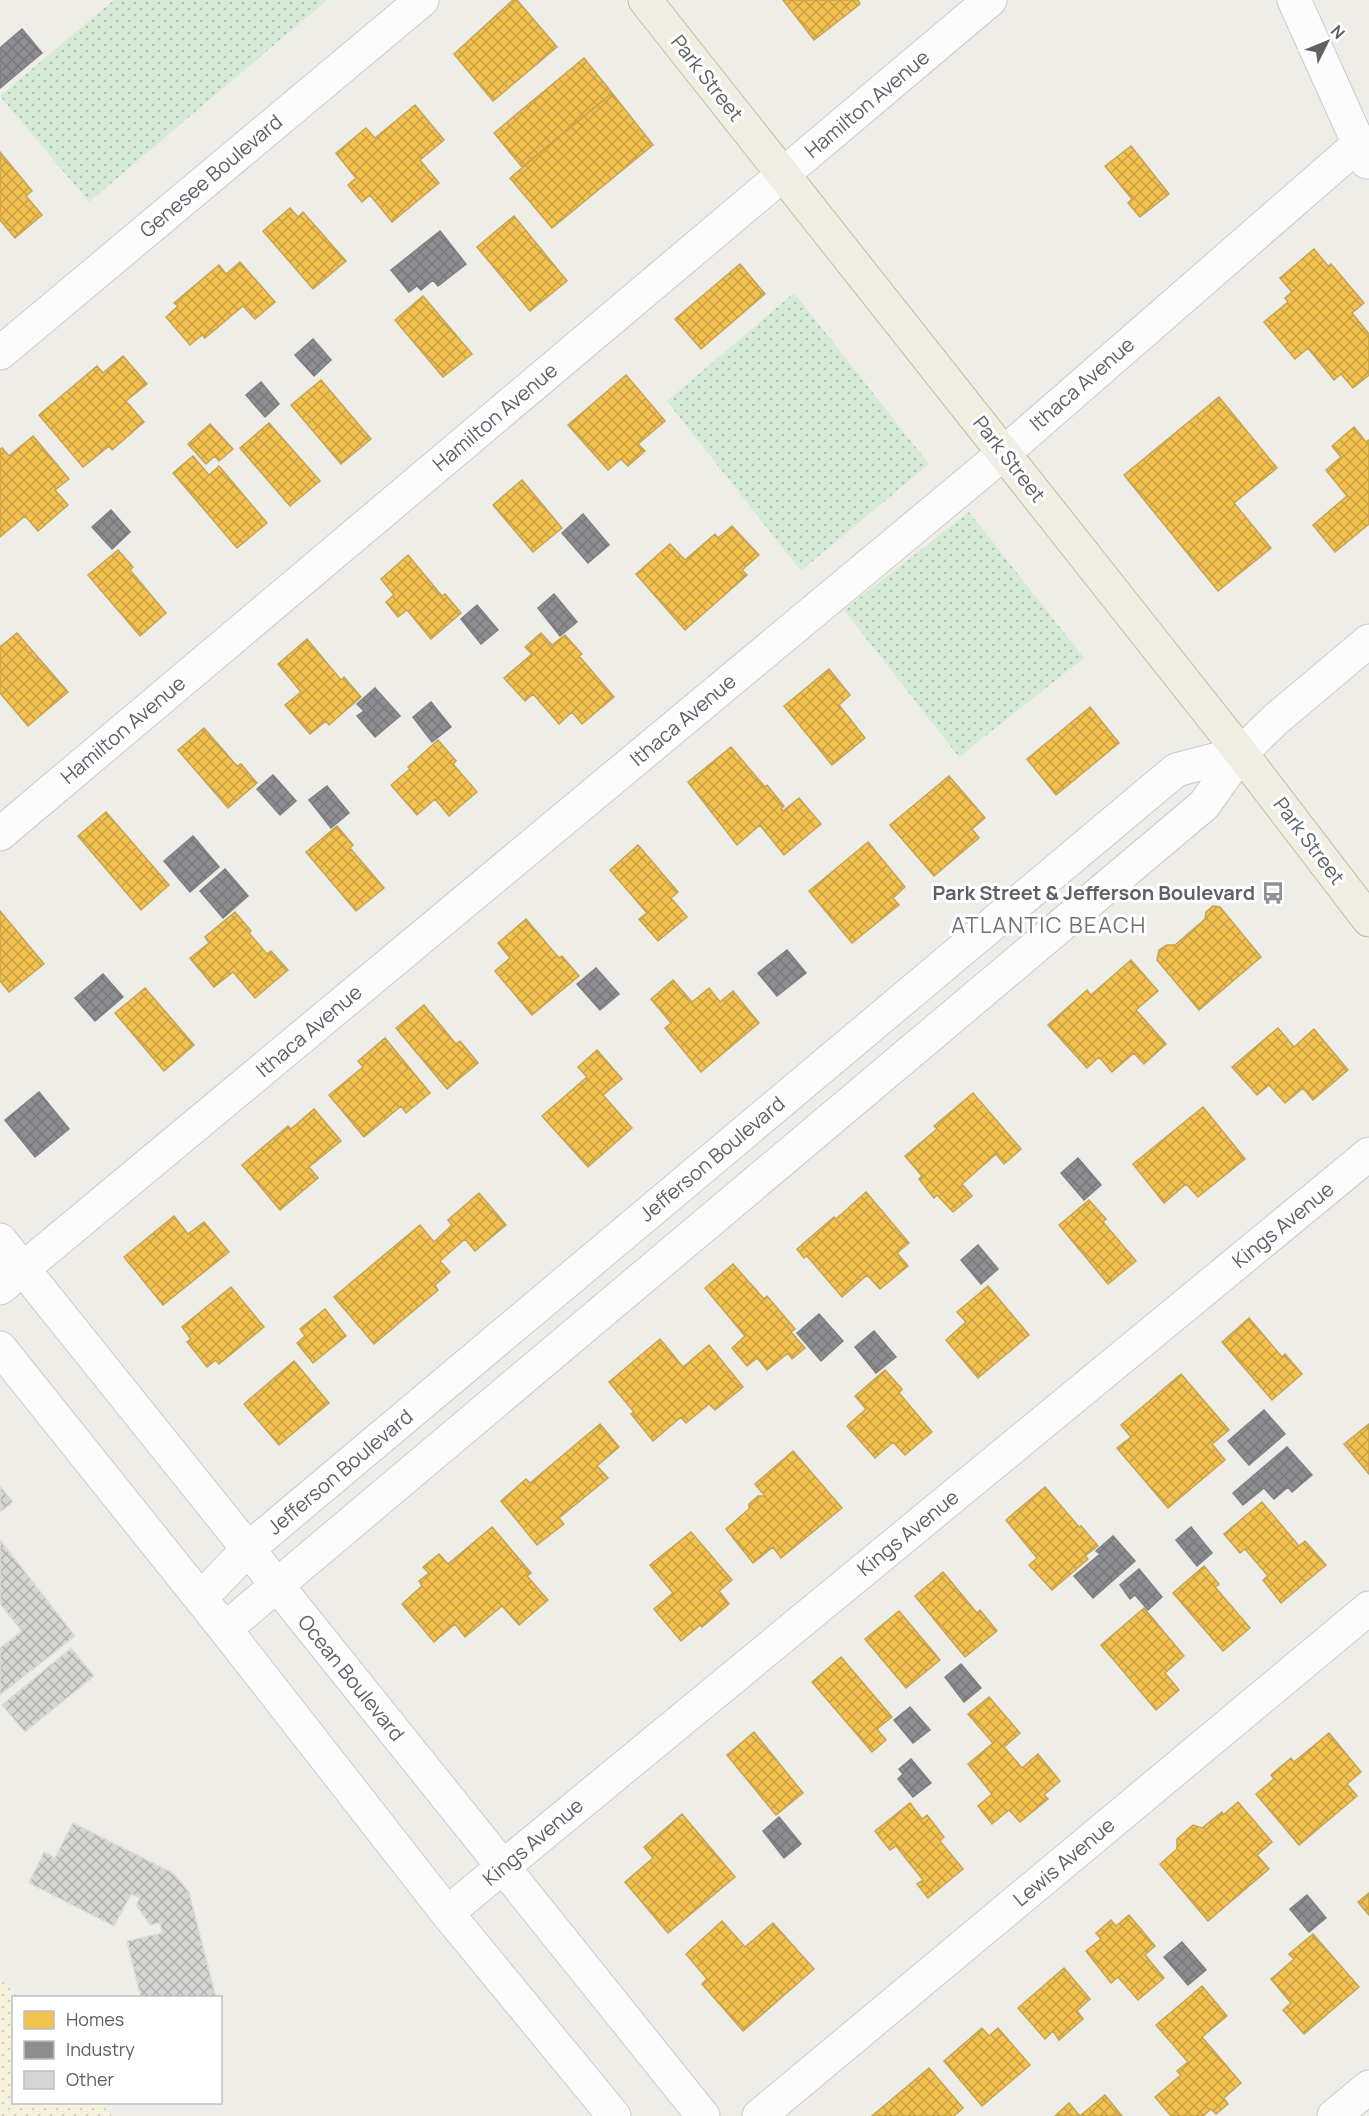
<svg xmlns="http://www.w3.org/2000/svg" width="1369" height="2116" font-family="Manrope,sans-serif">
	<defs>
		<pattern id="grass-dots" width="8" height="8" patternUnits="userSpaceOnUse" patternTransform="scale(1.5)"><rect width="8" height="8" fill="#d5ebd5"/><path d="M2 2h.1M6 6h.1" fill="none" stroke="#b0c2b1" stroke-width="1.8" stroke-linecap="round"/></pattern>
		<pattern id="sand-dots" width="8" height="8" patternUnits="userSpaceOnUse" patternTransform="scale(1.5)"><rect width="8" height="8" fill="#f6f2dd"/><path d="M2 2h.1M6 6h.1" fill="none" stroke="#d5d2c0" stroke-width="1.8" stroke-linecap="round"/></pattern>
		<pattern id="homes-cross-hatch" width="8" height="8" patternUnits="userSpaceOnUse" patternTransform="scale(1.5)"><rect width="8" height="8" fill="#f2c14e"/><path d="M0 0l8 8M0 8l8-8" fill="none" stroke="#c7a045"/></pattern>
		<pattern id="industry-cross-hatch" width="8" height="8" patternUnits="userSpaceOnUse" patternTransform="scale(1.5)"><rect width="8" height="8" fill="#8d8d92"/><path d="M0 0l8 8M0 8l8-8" fill="none" stroke="#76777b"/></pattern>
		<pattern id="building-cross-hatch" width="8" height="8" patternUnits="userSpaceOnUse" patternTransform="scale(1.5)"><rect width="8" height="8" fill="#d5d5d2"/><path d="M0 0l8 8M0 8l8-8" fill="none" stroke="#b0b0ae"/></pattern>
	</defs>
	<rect width="100%" height="100%" fill="#eeede8"/>
	<path fill="url(#grass-dots)" d="M114 0H327L89 202 0 96Z
		M794 293 929 464 801 571 667 401Z
		M969 512 1084 658 959 757 844 610Z"/>
	<path fill="url(#sand-dots)" d="M0 1976 17 1997 14 1998V2102L101 2103 112 2116H0Z"/>
	<path fill="url(#homes-cross-hatch)" stroke="#c5a456" stroke-width="1.5" d="M513 0H517L557 47 493 101 454 54Z
		M783 0H858L860 4 814 40Z
		M584 58 612 93 522 167 494 133Z
		M612 93 653 145 552 228 510 178Z
		M415 105 444 140 420 160 439 183 392 222 370 195 362 202 348 185 356 178 336 153 366 128 375 138Z
		M1131 146 1169 194 1140 217 1128 203 1132 199 1105 166Z
		M0 152 32 191 26 196 42 215 15 238 0 220Z
		M290 208 298 217 303 212 346 261 313 289 263 231Z
		M514 216 567 281 530 311 477 247Z
		M1314 249 1328 266 1331 264 1364 303 1352 313 1369 334V375L1353 388 1341 374 1334 380 1308 348 1295 359 1264 322 1288 302 1285 298 1292 292 1280 278Z
		M240 262 275 302 255 319 243 306 205 338 202 335 190 345 166 317 178 306 174 303 219 265 226 274Z
		M740 264 765 294 701 349 675 319Z
		M423 296 472 354 443 377 395 320Z
		M123 356 147 384 126 401 144 422 112 450 109 446 83 467 39 415 97 366 103 373Z
		M626 375 665 421 638 444 645 451 628 466 621 459 608 470 568 425Z
		M321 380 371 439 341 464 291 405Z
		M1219 397 1277 468 1234 503 1271 548 1218 591 1124 475Z
		M269 423 320 481 290 506 240 448Z
		M210 424 233 449 219 461 215 456 206 464 188 444Z
		M1354 427 1366 442 1369 440V524L1335 552 1313 525 1347 496 1326 470 1341 457 1332 446Z
		M33 436 69 479 55 490 68 505 38 531 25 516 0 537V449L2 448 9 456Z
		M193 456 209 475 219 466 267 523 237 548 173 473Z
		M522 480 562 528 533 552 493 505Z
		M732 526 759 555 742 570 747 575 685 630 636 574 670 544 685 560 715 534 718 538Z
		M118 550 133 567 130 570 166 613 140 636 88 575Z
		M408 555 442 596 445 594 461 613 431 639 407 610 398 617 386 602 394 595 381 579Z
		M17 633 68 692 28 726 0 693V647Z
		M541 633 552 645 565 635 582 654 579 656 614 697 582 724 572 712 559 724 533 694 525 701 504 678 532 654 525 647Z
		M307 639 341 680 344 677 361 697 329 725 326 721 310 734 285 705 301 692 278 664Z
		M829 669 850 695 839 705 865 738 832 765 784 706Z
		M1090 707 1119 743 1056 795 1027 759Z
		M204 728 237 766 241 764 257 783 228 808 178 750Z
		M438 740 456 761 453 764 477 792 449 816 435 799 417 815 391 785 410 769 408 767Z
		M731 747 765 787 767 785 784 806 781 809 783 811 799 798 821 824 784 855 760 825 737 845 688 782Z
		M949 776 985 818 972 829 979 838 934 876 890 825Z
		M106 812 169 885 141 910 78 836Z
		M337 826 353 845 350 848 384 888 356 911 306 852Z
		M868 842 905 887 893 898 899 905 852 943 809 891Z
		M638 845 678 892 671 898 687 917 658 941 639 919 647 913 610 870Z
		M1213 906 1220 907 1261 957 1199 1010 1157 960 1159 950 1167 945H1175L1205 919 1206 912Z
		M0 911 44 964 9 992 0 981Z
		M235 912 251 931 249 933 267 954 271 951 288 970 255 998 233 972 214 987 190 958 209 943 205 937Z
		M526 919 559 958 562 956 579 976 532 1015 495 971 510 958 498 943Z
		M1131 960 1158 991 1136 1010 1166 1044 1144 1064 1134 1053 1112 1072 1099 1057 1087 1068 1048 1025 1087 990 1091 995Z
		M673 980 692 1002 709 988 720 1002 733 991 759 1023 701 1072 665 1028 671 1023 651 999Z
		M145 988 194 1045 164 1071 115 1013Z
		M424 1005 456 1044 460 1041 478 1063 447 1089 396 1028Z
		M1278 1028 1294 1047 1314 1029 1348 1070 1313 1100 1303 1088 1285 1103 1269 1085 1257 1095 1232 1067Z
		M385 1038 430 1093 406 1113 401 1106 364 1137 329 1095 363 1067 358 1061Z
		M597 1050 622 1079 603 1095 632 1128 588 1167 542 1116 587 1077 578 1067Z
		M973 1093 1021 1149 1004 1164 996 1154 962 1184 972 1196 953 1212 937 1195 934 1198 919 1179 922 1176 905 1156 937 1129 934 1126Z
		M1203 1107 1245 1159 1198 1197 1186 1184 1164 1203 1133 1164Z
		M314 1109 341 1141 309 1167 318 1178 280 1210 242 1165 288 1126 291 1129Z
		M866 1192 909 1243 897 1253 908 1266 880 1289 867 1275 842 1297 807 1256 804 1258 797 1249 834 1217 836 1219Z
		M479 1193 506 1225 475 1251 465 1239 440 1261 450 1272 435 1285 438 1290 374 1344 334 1297 420 1225 434 1242 452 1225 448 1220Z
		M1089 1200 1106 1219 1103 1222 1136 1261 1108 1284 1059 1225Z
		M174 1216 188 1234 204 1222 229 1252 163 1305 124 1257Z
		M733 1264 764 1299 767 1296 795 1329 791 1332 805 1348 792 1359 788 1353 767 1370 757 1358 747 1366 732 1348 745 1336 705 1288Z
		M988 1286 1029 1335 978 1378 946 1340 966 1322 957 1312Z
		M231 1287 264 1327 219 1364 216 1360 207 1367 187 1342 191 1339 182 1327Z
		M325 1309 346 1336 313 1363 297 1343 305 1336 300 1329Z
		M1249 1318 1282 1357 1285 1354 1302 1374 1272 1400 1222 1342Z
		M660 1339 683 1367 709 1345 743 1387 715 1410 709 1404 686 1423 681 1417 653 1441 631 1414 634 1412 609 1382Z
		M294 1361 329 1403 279 1445 244 1404Z
		M885 1370 902 1389 899 1393 932 1432 905 1455 893 1442 875 1458 847 1426 866 1409 855 1396Z
		M1181 1374 1229 1430 1212 1444 1225 1460 1168 1508 1117 1448 1131 1437 1121 1425Z
		M600 1424 619 1447 597 1466 608 1478 559 1518 564 1524 537 1545 501 1501 526 1479 530 1483Z
		M1369 1424V1474L1344 1444Z
		M793 1451 842 1508 781 1558 773 1547 753 1563 726 1529 749 1509V1504L758 1496H765L755 1484Z
		M1045 1487 1079 1527 1081 1526 1098 1546 1085 1556 1088 1559 1052 1590 1029 1565 1037 1558 1006 1520Z
		M1262 1502 1299 1546 1305 1541 1326 1565 1281 1603 1263 1580 1268 1576 1245 1549 1240 1553 1224 1534Z
		M492 1527 531 1573 527 1576 548 1600 519 1625 502 1606 465 1637 455 1624 434 1642 402 1604 422 1586 419 1581 429 1573 423 1567 439 1554 448 1564Z
		M691 1532 732 1580 719 1591 729 1604 702 1627 700 1625 681 1641 654 1609 673 1593 650 1565Z
		M1204 1566 1219 1584 1215 1587 1250 1628 1223 1651 1173 1593Z
		M943 1572 977 1613 980 1610 997 1631 965 1657 915 1596Z
		M1144 1608 1184 1656 1165 1673 1179 1690 1156 1710 1101 1645Z
		M899 1611 940 1660 906 1688 865 1639Z
		M841 1657 892 1717 877 1729 886 1740 872 1752 812 1682Z
		M989 1697 1020 1733 1004 1747 1022 1768 1038 1754 1060 1781 1044 1795 1048 1799 1020 1822 1009 1810 992 1824 978 1806 992 1794 968 1764 993 1743 968 1714Z
		M754 1732 803 1793 776 1815 727 1755Z
		M1329 1733 1361 1772 1347 1784 1357 1796 1299 1845 1256 1794 1274 1779 1271 1775 1291 1758 1294 1762Z
		M1238 1802 1272 1842 1257 1855 1269 1869 1208 1921 1160 1864 1177 1849V1839L1193 1825 1202 1828 1222 1812 1223 1815Z
		M910 1803 922 1819 927 1815 944 1837 940 1841 963 1869 928 1898 917 1884 923 1880 896 1846 890 1850 875 1831Z
		M682 1814 735 1877 668 1933 625 1882 653 1858 644 1847Z
		M1369 1893V1915L1358 1902Z
		M1129 1915 1155 1946 1145 1955 1164 1978 1138 2000 1118 1977 1111 1983 1086 1951 1101 1939 1096 1933 1111 1920 1116 1926Z
		M722 1921 745 1947 773 1923 814 1969 743 2031 702 1984 707 1979 686 1954Z
		M1313 1934 1359 1987 1304 2034 1283 2010 1291 2003 1271 1979 1294 1959 1289 1954Z
		M1064 1968 1090 1999 1077 2011 1083 2019 1059 2040 1053 2031 1045 2039 1018 2008Z
		M1202 1986 1227 2016 1202 2037 1241 2083 1224 2098 1228 2104 1216 2114 1211 2109 1203 2116H1171L1155 2097 1181 2075 1177 2071 1188 2062 1156 2025Z
		M982 2028 989 2036 998 2028 1030 2065 982 2106 944 2061Z
		M929 2068 963 2108 954 2116H872Z
		M1105 2095 1122 2116H1080Z
		M1069 2103 1080 2116H1055Z"/>
	<path fill="url(#industry-cross-hatch)" stroke="#7f8085" stroke-width="1.5" d="M22 29 42 53 0 88V48Z
		M440 231 466 264 438 286 433 280 421 290 417 286 409 292 391 270Z
		M313 339 331 360 314 376 295 355Z
		M261 382 279 404 265 417 246 395Z
		M111 510 130 532 112 549 92 527Z
		M583 514 609 545 588 563 562 533Z
		M554 594 577 622 560 636 538 608Z
		M477 605 498 630 481 644 461 619Z
		M375 688 400 716 375 737 357 716 364 711 357 704Z
		M431 702 451 727 432 742 413 717Z
		M273 775 296 801 280 815 257 789Z
		M327 786 349 813 331 828 309 800Z
		M193 836 219 867 190 892 164 861Z
		M225 869 248 896 223 918 200 891Z
		M787 950 806 973 777 996 758 973Z
		M596 968 619 994 600 1010 577 984Z
		M103 974 123 997 95 1021 75 998Z
		M39 1092 69 1129 35 1157 5 1120Z
		M1078 1158 1101 1185 1084 1200 1061 1173Z
		M978 1245 998 1269 981 1284 961 1260Z
		M819 1314 843 1341 821 1361 797 1333Z
		M874 1331 896 1357 876 1373 855 1347Z
		M1264 1410 1285 1434 1249 1465 1228 1441Z
		M1287 1447 1312 1475 1292 1492 1288 1487 1274 1499 1264 1488 1243 1505 1233 1493Z
		M1191 1527 1212 1553 1197 1566 1176 1540Z
		M1113 1536 1135 1561 1093 1598 1074 1576 1100 1554 1096 1551Z
		M1139 1569 1162 1597 1148 1610 1135 1595 1130 1599 1120 1585Z
		M961 1664 981 1688 964 1702 945 1677Z
		M910 1707 930 1730 913 1743 894 1720Z
		M911 1759 931 1783 913 1797 898 1779 903 1774 899 1769Z
		M779 1817 801 1844 784 1858 763 1831Z
		M1307 1895 1326 1918 1309 1932 1290 1909Z
		M1182 1942 1206 1970 1188 1985 1164 1957Z"/>
	<path fill="url(#building-cross-hatch)" stroke="#dddcd7" stroke-width="1.5" d="M0 1486 13 1502 0 1512Z
		M0 1540 75 1636 0 1695V1648L22 1631 0 1604Z
		M71 1648 94 1676 25 1732 2 1705Z
		M73 1823 173 1873 189 1892 216 1998H141L127 1941 162 1933 160 1923 150 1925 136 1905 140 1898 131 1894 114 1926 29 1883 44 1852 55 1858Z"/>
	<g fill="none" stroke-linecap="round" stroke-linejoin="round">
		<g stroke="#cbcbca" stroke-width="35">
			<path id="minor" d="M1294 0 1367 162
				M0 353 422 0
				M0 834 990 0
				M0 1240 703 2116
				M0 1288 1004 453 1359 144
				M0 1348 225 1629 447 1913 614 2116
				M201 1598 248 1549 1176 770 1241 753
				M225 1629 1204 805 1241 753 1276 719 1369 641
				M447 1913 1369 1154
				M759 2116 1369 1608
				M1334 2116 1369 2087"/>
		</g>
		<g stroke="#c6bd94" stroke-width="35">
			<path id="highway" d="M645 0 1241 753 1369 920"/>
		</g>
		<use href="#minor" stroke="#fcfcfc" stroke-width="33"/>
		<use href="#highway" stroke="#f0eee2" stroke-width="33"/>
	</g>
	<defs>
		<g id="bus-bare" transform="scale(1.8)"><path d="M-5-6H5V4H4V6H2V4H-2V6H-4V4H-5ZM-3.5-4V0h7V-4ZM-3.5 1.2v1.5H-2V1.2ZM2 1.2v1.5H3.5V1.2Z" fill="#909194" stroke="#fff" stroke-width="2.5" paint-order="stroke"/></g>
	</defs>
	<g fill-rule="evenodd">
		<use href="#bus-bare" x="1273" y="893"/>
	</g>
	<g text-anchor="middle" stroke-width="6" stroke-linejoin="round" paint-order="stroke">
		<g font-size="20" fill="#5d6067" stroke="#fff">
			<text transform="translate(707 78) rotate(52)" y="7">Park Street</text>
			<text transform="translate(867 104) rotate(-40)" y="7">Hamilton Avenue</text>
			<text transform="translate(211 176) rotate(-40)" y="7">Genesee Boulevard</text>
			<text transform="translate(1082 384) rotate(-41)" y="7">Ithaca Avenue</text>
			<text transform="translate(495 417) rotate(-40)" y="7">Hamilton Avenue</text>
			<text transform="translate(1009 459) rotate(52)" y="7">Park Street</text>
			<text transform="translate(683 720) rotate(-40)" y="7">Ithaca Avenue</text>
			<text transform="translate(123 730) rotate(-40)" y="7">Hamilton Avenue</text>
			<text transform="translate(1309 841) rotate(53)" y="7">Park Street</text>
			<text transform="translate(309 1031) rotate(-40)" y="7">Ithaca Avenue</text>
			<text transform="translate(712 1159) rotate(-40)" y="7">Jefferson Boulevard</text>
			<text transform="translate(1283 1225) rotate(-39)" y="7">Kings Avenue</text>
			<text transform="translate(340 1472) rotate(-40)" y="7">Jefferson Boulevard</text>
			<text transform="translate(908 1533) rotate(-39)" y="7">Kings Avenue</text>
			<text transform="translate(351 1678) rotate(51)" y="7">Ocean Boulevard</text>
			<text transform="translate(533 1842) rotate(-40)" y="7">Kings Avenue</text>
			<text transform="translate(1064 1862) rotate(-40)" y="7">Lewis Avenue</text>
		</g>
		<g font-size="20" font-weight="bold" fill="#5d6067" stroke="#fff" text-anchor="end">
			<text x="1255" y="900">Park Street &amp; Jefferson Boulevard</text>
		</g>
		<g font-size="22" letter-spacing="1.5" fill="#6e7279" stroke="#fff">
			<text x="1049" y="933">ATLANTIC BEACH</text>
		</g>
	</g>
	<rect x="12" y="1996" width="210" height="108" fill="#ffffff" stroke="#bebfc2" stroke-width="1.5"/>
	<rect x="24" y="2011" width="30" height="18" fill="#f2c14e" stroke="#bebfc2" stroke-width="1.5"/>
	<text x="66" y="2026" font-size="18" fill="#5d6067">Homes</text>
	<rect x="24" y="2041" width="30" height="18" fill="#8d8d92" stroke="#bebfc2" stroke-width="1.5"/>
	<text x="66" y="2056" font-size="18" fill="#5d6067">Industry</text>
	<rect x="24" y="2071" width="30" height="18" fill="#d5d5d2" stroke="#bebfc2" stroke-width="1.5"/>
	<text x="66" y="2086" font-size="18" fill="#5d6067">Other</text>
	<g transform="translate(1327 42) rotate(47)" stroke="#ffffff" stroke-width="4.5" paint-order="stroke">
	<path d="M0-4.5L10 22L0 15L-10 22Z" fill="#5d6067"/>
	<text y="-9" font-size="16" font-weight="bold" text-anchor="middle" fill="#5d6067">N</text>
	</g>
</svg>
